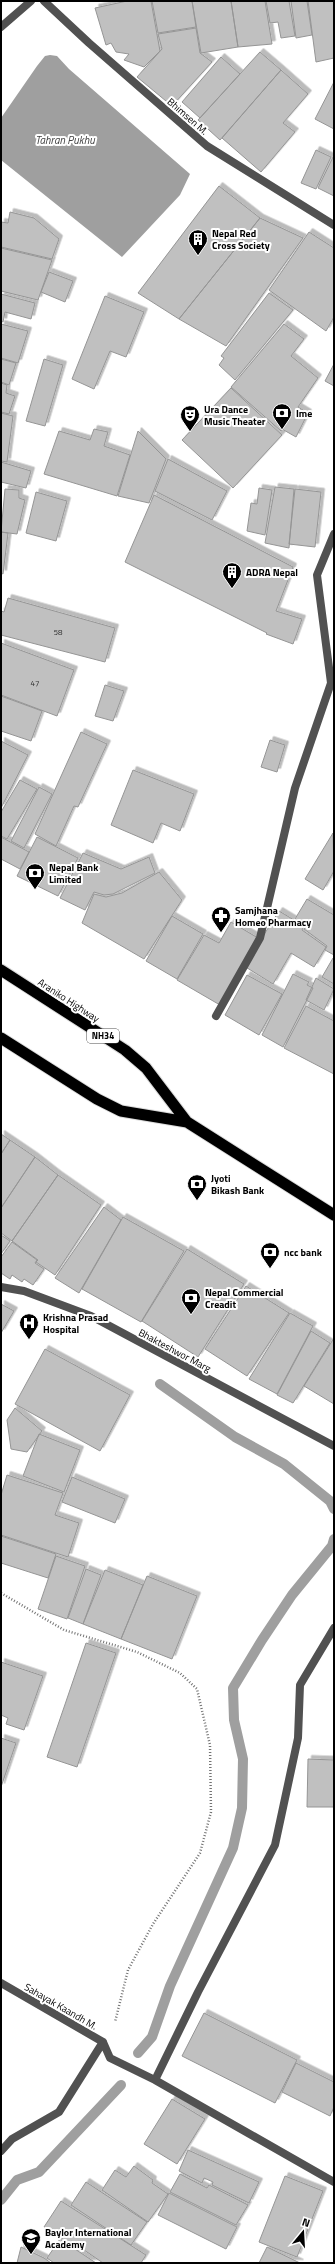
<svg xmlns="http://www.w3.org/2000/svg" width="335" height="2264" font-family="'Titillium Web',sans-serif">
	<defs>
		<filter id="shadow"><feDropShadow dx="3.5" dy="-3.5" stdDeviation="0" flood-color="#0004"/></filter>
	</defs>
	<rect width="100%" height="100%" fill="#fff"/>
	<path fill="#9f9f9f" d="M50 55 57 56 69 69 190 174 180 195 122 257 1 160V118L37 66 45 56Z"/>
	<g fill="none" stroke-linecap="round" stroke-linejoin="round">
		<path stroke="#9f9f9f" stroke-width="10" d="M160 1384 235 1437 284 1464 330 1501 334 1509
			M138 2053 152 2037 170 1986 233 1848 242 1808 243 1759 234 1720 233 1688 262 1640 292 1595 332 1546 334 1539
			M1 2200 17 2180 39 2172 121 2085"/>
	</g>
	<path fill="#c0c0c0" stroke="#959595" filter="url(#shadow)" d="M127 1H151L160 51 144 67 124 60 129 54 116 52 111 43 106 45 95 8Z
		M152 1H192L196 27 158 33Z
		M192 1H231L238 47 201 53Z
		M231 1H265L272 44 238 47Z
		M266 1H289L295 36 281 38 278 22 270 23Z
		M291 1H307L312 35 296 38Z
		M308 1H334V58L316 62Z
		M196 28 200 53 212 62 172 106 137 77 162 49 158 34Z
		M260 52 281 70 220 140 198 120Z
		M221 57 240 74 200 118 182 102Z
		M281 70 308 94 283 123 295 132 261 172 222 138Z
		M334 82V129L315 119Z
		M316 150 331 157 316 189 301 183Z
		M334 155V196L318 188Z
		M219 186 260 218 179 319 138 293Z
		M10 212 34 218 59 239 52 259 1 247V222L8 223Z
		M260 218 303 238 226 346 179 319Z
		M309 232 334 248V317L326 331 269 290Z
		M1 248 52 260 38 300 1 291Z
		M49 272 73 281 65 302 41 292Z
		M269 293 293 310 235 380 219 365 224 358 221 356Z
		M1 294 35 303 31 319 5 312 3 322 1 321Z
		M105 296 144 312 126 357 110 351 94 389 72 379Z
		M1 324 28 331 18 363 1 358Z
		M284 324 304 339 291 356 318 378 298 407 308 413 296 437 282 429 281 431 231 387Z
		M1 359 16 363 9 385 1 382Z
		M44 359 63 365 45 426 26 421Z
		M334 364V386L325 381Z
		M1 383 7 385 6 393 15 396 9 414 1 412Z
		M231 388 282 435 233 488 182 440Z
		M1 413 13 416 7 462 1 461Z
		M94 429 108 432 104 446 130 455 117 496 44 474 59 431 90 440Z
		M138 431 166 459 149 503 118 496Z
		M168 459 227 491 212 520 155 491Z
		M1 462 31 471 26 488 1 482Z
		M275 487 294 489 289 548 265 543Z
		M259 488 272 490 265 535 247 531 251 503 257 504Z
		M5 489 19 490V498L25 500 17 534 1 532Z
		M295 489 321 492 315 547 289 544Z
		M36 492 67 501 56 541 26 533Z
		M154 495 293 567 276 611 302 619 293 644 266 634 267 633 125 562Z
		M1 532 8 533 3 574 1 573Z
		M8 598 115 628 105 662 1 635V611L4 612Z
		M1 643 74 670 57 716 1 695Z
		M105 685 124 691 113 721 95 716Z
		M1 696 42 711 31 741 1 731Z
		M81 732 107 744 78 807 74 806 56 846 35 834Z
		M270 740 285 745 277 772 261 767Z
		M1 741 28 755 1 808Z
		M133 770 194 794 180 831 161 823 153 843 111 825Z
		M20 780 37 789 7 839 1 836V812Z
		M39 787 52 794 24 848 11 841Z
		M333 833 334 871 323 890 305 879Z
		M1 837 29 852 20 869 1 859Z
		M37 837 78 858 58 896 17 876Z
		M83 853 121 869 149 857 155 873 113 894 104 895 94 892 85 910 60 898Z
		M159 872 182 900 144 959 82 923 94 894 106 897 122 893Z
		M307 899 334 915V955L325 950 327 946 304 929 307 926 295 919Z
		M279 911 304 926 302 930 326 947 314 967 291 953 273 984 244 966Z
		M172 916 203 934 177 979 146 961Z
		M231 922 258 938 220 1005 177 980 204 935 219 943Z
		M333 958H334V984L322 977Z
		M293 974 309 982 307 985 313 988 283 1047 262 1035Z
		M247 975 282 994 259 1035 225 1015Z
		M316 978 334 989 324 1010 306 1000Z
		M306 1006 334 1021V1074L284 1048Z
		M1 1134 10 1140 1 1154Z
		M10 1140 35 1157 1 1208V1154Z
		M35 1157 58 1175 12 1241 1 1233V1208Z
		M58 1175 101 1205 55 1275 36 1262 38 1260 12 1241Z
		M104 1207 121 1220 79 1293 55 1278Z
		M123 1217 184 1251 141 1322 82 1289Z
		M1 1235 10 1241 1 1254Z
		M12 1242 37 1260 35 1263 44 1269 33 1285 24 1279 22 1282 12 1275 10 1279 1 1273V1257Z
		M187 1249 244 1284 198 1357 142 1321Z
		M246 1286 289 1313 247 1376 205 1349Z
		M1 1304 14 1311 1 1333Z
		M290 1313 313 1326 277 1394 249 1379Z
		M311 1331 330 1343 293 1403 277 1395Z
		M334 1338V1404L304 1386Z
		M45 1349 130 1395 100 1451 15 1404Z
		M15 1408 42 1431 27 1452 11 1449 7 1420Z
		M39 1434 80 1450 64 1492 23 1476Z
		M7 1475 63 1493 55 1515 79 1523 68 1557 1 1535V1495Z
		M72 1477 125 1499 115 1523 62 1502Z
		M1 1536 56 1554 48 1578 1 1563Z
		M56 1556 85 1566 67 1619 38 1609Z
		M86 1569 101 1575 83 1624 68 1618Z
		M105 1570 143 1585 121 1639 83 1624Z
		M147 1576 197 1596 172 1659 121 1639Z
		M86 1643 116 1653 77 1767 47 1757Z
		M1 1662 43 1676 24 1730 6 1724 8 1718 1 1715Z
		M1 1738 16 1743 1 1787Z
		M308 1759 334 1760V1807H307Z
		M204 2013 297 2060 275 2103 182 2056Z
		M296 2063 334 2082V2107L330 2116 282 2092Z
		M172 2099 205 2119 177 2164 144 2144Z
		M188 2150 259 2182 249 2203 212 2185 213 2182 204 2178 202 2183 179 2171Z
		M134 2166 153 2180 152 2183 168 2194 148 2222 102 2190 115 2170 126 2177Z
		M180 2174 207 2188 209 2185 248 2205 236 2225 170 2192Z
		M285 2176 323 2191 297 2257 259 2242Z
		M86 2182 147 2222 131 2245 71 2205Z
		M169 2193 237 2227 226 2249 158 2215Z
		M61 2201 146 2255 141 2263H103L71 2241 69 2243 44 2227Z
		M60 2239 96 2263H54L47 2258Z
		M21 2247 44 2258 51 2263H17Z
		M267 2247 300 2263H259Z"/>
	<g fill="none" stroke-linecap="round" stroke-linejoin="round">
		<g stroke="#dbdbdb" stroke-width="13">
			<path id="trunk" d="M1 970 125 1050 146 1068 187 1122 334 1215
				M1 1038 97 1099 121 1111 187 1122"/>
		</g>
		<path stroke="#737373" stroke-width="2.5" stroke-dasharray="1 2" stroke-linecap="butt" d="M1 1593 64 1630 137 1652 180 1673 197 1689 210 1745 211 1812 200 1853 153 1924 128 1970 115 2022"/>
		<path stroke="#515151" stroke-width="8" d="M44 1 89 43 207 146 334 225
			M216 1016 260 938 295 788 331 683 317 575 334 534
			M1 1287 24 1291 91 1316 334 1446
			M1 1983 103 2042 59 2112 12 2139 1 2151
			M103 2042 110 2058 155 2080 334 2182
			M155 2080 198 1992 275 1845 298 1738 300 1685 334 1628"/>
		<path stroke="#515151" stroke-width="8" d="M1 27 31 1"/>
		<use href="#trunk" stroke="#000" stroke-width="11"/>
	</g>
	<defs>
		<g id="building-pin" transform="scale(1)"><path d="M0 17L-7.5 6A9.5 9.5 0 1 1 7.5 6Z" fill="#000" stroke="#fff"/><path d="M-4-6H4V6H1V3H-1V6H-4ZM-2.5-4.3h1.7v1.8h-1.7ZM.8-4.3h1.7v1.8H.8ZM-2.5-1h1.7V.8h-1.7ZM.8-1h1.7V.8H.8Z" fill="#fff"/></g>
		<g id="bank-pin" transform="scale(1)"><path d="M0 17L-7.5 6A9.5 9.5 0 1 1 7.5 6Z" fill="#000" stroke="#fff"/><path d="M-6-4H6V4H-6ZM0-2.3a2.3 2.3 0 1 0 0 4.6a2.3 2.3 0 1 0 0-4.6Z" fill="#fff"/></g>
		<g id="theatre-pin" transform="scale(1)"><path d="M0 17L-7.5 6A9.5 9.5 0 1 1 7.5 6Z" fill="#000" stroke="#fff"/><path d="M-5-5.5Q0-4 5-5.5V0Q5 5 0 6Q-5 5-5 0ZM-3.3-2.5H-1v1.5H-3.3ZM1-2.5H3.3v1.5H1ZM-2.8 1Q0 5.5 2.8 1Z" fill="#fff"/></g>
		<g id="pharmacy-pin" transform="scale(1)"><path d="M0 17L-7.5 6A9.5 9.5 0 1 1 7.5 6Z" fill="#000" stroke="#fff"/><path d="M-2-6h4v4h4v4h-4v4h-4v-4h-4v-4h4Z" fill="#fff"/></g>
		<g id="hospital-pin" transform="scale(1)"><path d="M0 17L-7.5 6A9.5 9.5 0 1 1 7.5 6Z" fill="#000" stroke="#fff"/><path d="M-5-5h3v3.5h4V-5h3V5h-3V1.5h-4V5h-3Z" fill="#fff"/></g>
		<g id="school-pin" transform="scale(1)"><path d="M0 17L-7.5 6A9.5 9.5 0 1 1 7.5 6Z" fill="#000" stroke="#fff"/><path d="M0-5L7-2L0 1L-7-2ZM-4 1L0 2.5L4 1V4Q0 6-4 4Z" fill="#fff"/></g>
	</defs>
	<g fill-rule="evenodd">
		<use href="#building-pin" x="198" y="239"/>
		<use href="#bank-pin" x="282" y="413"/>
		<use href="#theatre-pin" x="190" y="415"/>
		<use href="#building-pin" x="232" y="572"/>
		<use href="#bank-pin" x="35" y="873"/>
		<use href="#pharmacy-pin" x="221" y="916"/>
		<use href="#bank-pin" x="197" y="1184"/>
		<use href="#bank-pin" x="270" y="1252"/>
		<use href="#bank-pin" x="191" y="1298"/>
		<use href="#hospital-pin" x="29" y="1323"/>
		<use href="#school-pin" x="31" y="2238"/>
	</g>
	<g text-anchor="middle" stroke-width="4" stroke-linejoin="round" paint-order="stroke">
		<g font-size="8" fill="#303030">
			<text x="58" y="635">58</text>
			<text x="35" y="686">47</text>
		</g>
		<rect fill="#fff" stroke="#4c4c4c" stroke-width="1" x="87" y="1029" width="32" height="14" rx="3"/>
		<g font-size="9" font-weight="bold" fill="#000">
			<text x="103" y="1039">NH34</text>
		</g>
		<g font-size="10" fill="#000" stroke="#fff">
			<text transform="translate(188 116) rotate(41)" y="4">Bhimsen M.</text>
			<text transform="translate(69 1000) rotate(33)" y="4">Araniko Highway</text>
			<text transform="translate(175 1350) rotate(28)" y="4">Bhakteshwor Marg</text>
			<text transform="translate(61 2006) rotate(30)" y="4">Sahayak Kaandh M.</text>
		</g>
		<g font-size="10" font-weight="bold" fill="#000" stroke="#fff" text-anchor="start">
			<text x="212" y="237">Nepal Red<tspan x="212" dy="12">Cross Society</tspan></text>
			<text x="204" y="413">Ura Dance<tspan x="204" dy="12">Music Theater</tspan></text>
			<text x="296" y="417">Ime</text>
			<text x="246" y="576">ADRA Nepal</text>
			<text x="49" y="871">Nepal Bank<tspan x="49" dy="12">Limited</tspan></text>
			<text x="235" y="914">Samjhana<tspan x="235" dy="12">Homeo Pharmacy</tspan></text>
			<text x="211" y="1182">Jyoti<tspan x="211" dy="12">Bikash Bank</tspan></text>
			<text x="284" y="1256">ncc bank</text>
			<text x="205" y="1296">Nepal Commercial<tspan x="205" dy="12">Creadit</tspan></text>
			<text x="43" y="1321">Krishna Prasad<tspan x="43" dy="12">Hospital</tspan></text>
			<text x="45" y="2236">Baylor International<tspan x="45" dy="12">Academy</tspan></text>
		</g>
		<g font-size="11" font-style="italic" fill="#404040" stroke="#fff">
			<text x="65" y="144">Tahran Pukhu</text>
		</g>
	</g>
	<rect width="335" height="2264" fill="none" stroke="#000000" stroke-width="4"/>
	<g transform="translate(303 2232) rotate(18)" stroke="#ffffff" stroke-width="3" paint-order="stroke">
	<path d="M0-3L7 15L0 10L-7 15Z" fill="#000000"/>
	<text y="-6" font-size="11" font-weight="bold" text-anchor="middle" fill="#000000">N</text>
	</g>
</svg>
